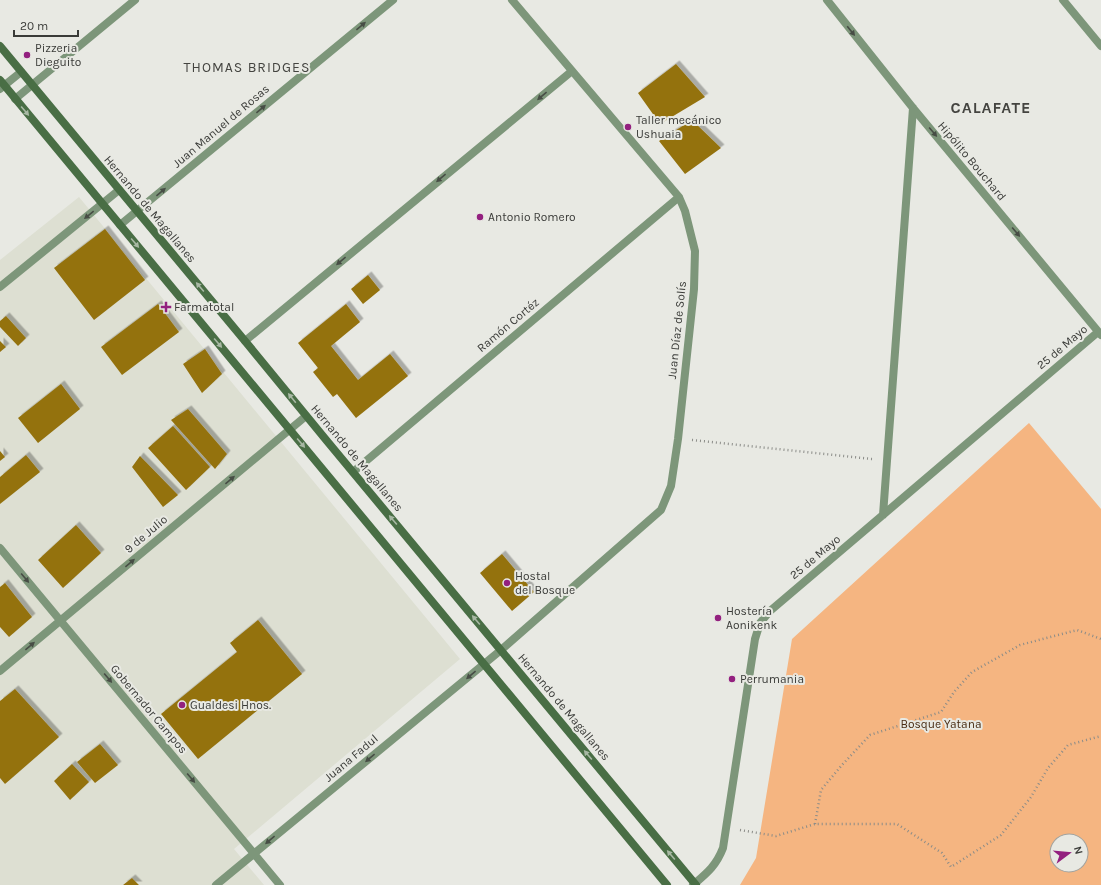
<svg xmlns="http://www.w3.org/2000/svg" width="1101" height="885" font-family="Karla,sans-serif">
	<defs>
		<filter id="shadow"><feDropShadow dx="3.5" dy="-3.5" stdDeviation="0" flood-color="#0004"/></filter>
	</defs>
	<rect width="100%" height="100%" fill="#e8e9e3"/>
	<path fill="#dddfd2" d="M79 197 460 659 234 849 264 885H0V260Z"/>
	<path fill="#f5b581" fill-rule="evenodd" d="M1029 423 1101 509V885H740L756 858 792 639ZM1057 841H1081V865H1057Z"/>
	<path fill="#947211" filter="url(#shadow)" d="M676 64 705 97 660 124 638 93Z
		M692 120 721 148 685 174 659 141Z
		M105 229 145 280 94 320 54 268Z
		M368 275 380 290 363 304 351 289Z
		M158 304 179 332 122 375 101 347Z
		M346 304 360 322 331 346 358 380 390 354 408 376 356 418 337 394 333 397 313 372 318 368 298 343Z
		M6 316 26 338 18 346 0 327V321Z
		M0 341 6 347 0 352Z
		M205 349 222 374 202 393 183 364Z
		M61 384 80 409 38 443 18 418Z
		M188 409 227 454 215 469 171 420Z
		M173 426 210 467 186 490 148 448Z
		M0 451 5 457 0 461Z
		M26 455 40 472 0 504V477Z
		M140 456 178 495 163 507 132 467Z
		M76 525 101 553 63 588 38 560Z
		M502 554 534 592 512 611 480 573Z
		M5 583 32 617 9 637 0 627V587Z
		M258 620 302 674 198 759 161 714 237 652 230 643Z
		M15 689 59 737 5 784 0 778V701Z
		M100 744 118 765 95 783 77 762Z
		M72 764 89 782 70 800 54 781Z
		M132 878 139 885H123Z"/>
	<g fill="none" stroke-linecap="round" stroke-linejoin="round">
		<path stroke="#8b8c88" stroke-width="2.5" stroke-dasharray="1 3" stroke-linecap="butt" d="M692 440 872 459
			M815 824 821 790 842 765 870 735 941 712 954 692 972 672 1020 645 1077 630 1101 639
			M740 830 776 836 815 824H897L942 853 951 867 1001 835 1031 797 1048 768 1068 745 1101 736"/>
		<path stroke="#7d967a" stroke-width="8" d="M827 0 913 108 1101 335
			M1063 0 1101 46
			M0 89 21 72
			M15 99 135 0
			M120 225 393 0
			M0 287 119 190
			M245 341 572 71
			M353 472 679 197
			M883 515 913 108
			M0 548 280 885
			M0 671 306 416
			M216 885 501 650 661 510 671 486 678 439 694 289 695 251 685 211 679 197 512 0
			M693 885C707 873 716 866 723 848L755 639 760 623 770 611 1098 332"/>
		<path stroke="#496e45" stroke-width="8" d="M0 46 245 341 327 441 696 885
			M0 80 667 885"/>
	</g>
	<defs><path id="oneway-solid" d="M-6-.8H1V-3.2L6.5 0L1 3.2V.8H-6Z"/></defs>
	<g fill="#474d45">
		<use href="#oneway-solid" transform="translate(361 26) rotate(-40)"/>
		<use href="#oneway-solid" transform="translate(851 31) rotate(51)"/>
		<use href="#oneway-solid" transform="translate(542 96) rotate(140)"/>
		<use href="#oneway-solid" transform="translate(261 109) rotate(-40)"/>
		<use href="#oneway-solid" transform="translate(933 132) rotate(50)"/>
		<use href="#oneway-solid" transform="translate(441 178) rotate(140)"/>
		<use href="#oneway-solid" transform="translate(161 192) rotate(-40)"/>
		<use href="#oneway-solid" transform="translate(89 215) rotate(141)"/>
		<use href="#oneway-solid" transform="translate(1016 232) rotate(50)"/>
		<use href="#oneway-solid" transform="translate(341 261) rotate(140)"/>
		<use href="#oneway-solid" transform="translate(230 480) rotate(-40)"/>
		<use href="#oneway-solid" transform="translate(130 563) rotate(-40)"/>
		<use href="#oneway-solid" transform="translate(25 578) rotate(50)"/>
		<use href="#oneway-solid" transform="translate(30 646) rotate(-40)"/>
		<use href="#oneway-solid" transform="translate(471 675) rotate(140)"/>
		<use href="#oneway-solid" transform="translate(108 678) rotate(50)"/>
		<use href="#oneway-solid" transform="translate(370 758) rotate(140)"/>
		<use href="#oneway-solid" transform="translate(191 778) rotate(50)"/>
		<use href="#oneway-solid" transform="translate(270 840) rotate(140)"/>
	</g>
	<g fill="#a8b8a4">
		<use href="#oneway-solid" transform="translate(25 111) rotate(50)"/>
		<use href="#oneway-solid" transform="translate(135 243) rotate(50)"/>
		<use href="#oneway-solid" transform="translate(200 287) rotate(-130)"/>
		<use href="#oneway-solid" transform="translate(218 343) rotate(50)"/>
		<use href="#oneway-solid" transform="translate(292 398) rotate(-129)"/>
		<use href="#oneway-solid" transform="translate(301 443) rotate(50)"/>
		<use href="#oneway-solid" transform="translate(393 520) rotate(-130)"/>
		<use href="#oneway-solid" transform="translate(476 620) rotate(-130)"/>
		<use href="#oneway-solid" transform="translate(588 755) rotate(-130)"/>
		<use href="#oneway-solid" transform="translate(671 855) rotate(-130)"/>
	</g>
	<g fill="#93207f" stroke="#e8e9e3" stroke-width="1.5">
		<circle cx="27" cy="55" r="4"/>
		<circle cx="628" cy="127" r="4"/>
		<circle cx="480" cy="217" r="4"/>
		<path d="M164 301h4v4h4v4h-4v4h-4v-4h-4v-4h4z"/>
		<circle cx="507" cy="583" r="4"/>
		<circle cx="718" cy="618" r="4"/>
		<circle cx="732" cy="679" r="4"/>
		<circle cx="182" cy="705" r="4"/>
	</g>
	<g text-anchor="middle" stroke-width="4" stroke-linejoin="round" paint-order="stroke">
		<g font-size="12" fill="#3a3b38" stroke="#e8e9e3" text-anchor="start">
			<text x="35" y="52">Pizzeria<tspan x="35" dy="14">Dieguito</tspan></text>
			<text x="636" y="124">Taller mecánico<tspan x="636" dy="14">Ushuaia</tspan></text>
			<text x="488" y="221">Antonio Romero</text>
			<text x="174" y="311">Farmatotal</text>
			<text x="515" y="580">Hostal<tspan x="515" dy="14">del Bosque</tspan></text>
			<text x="726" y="615">Hostería<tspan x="726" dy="14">Aonikenk</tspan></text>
			<text x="740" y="683">Perrumania</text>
			<text x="190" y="709">Gualdesi Hnos.</text>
		</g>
		<g font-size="12" fill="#3a3b38" stroke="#e8e9e3">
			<text transform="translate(221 126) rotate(-40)" y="4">Juan Manuel de Rosas</text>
			<text transform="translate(972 161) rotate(50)" y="4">Hipólito Bouchard</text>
			<text transform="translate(150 209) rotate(50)" y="4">Hernando de Magallanes</text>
			<text transform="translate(508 325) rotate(-40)" y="4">Ramón Cortéz</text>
			<text transform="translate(677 330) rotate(-84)" y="4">Juan Díaz de Solís</text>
			<text transform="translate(1062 347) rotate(-40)" y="4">25 de Mayo</text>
			<text transform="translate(357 458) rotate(50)" y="4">Hernando de Magallanes</text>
			<text transform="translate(146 534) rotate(-40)" y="4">9 de Julio</text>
			<text transform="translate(815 557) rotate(-40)" y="4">25 de Mayo</text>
			<text transform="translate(564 707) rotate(50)" y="4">Hernando de Magallanes</text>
			<text transform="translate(149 709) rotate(50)" y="4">Gobernador Campos</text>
			<text transform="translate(351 758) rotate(-40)" y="4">Juana Fadul</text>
		</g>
		<g font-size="12" fill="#492c14" stroke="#e8e9e3">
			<text x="941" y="728">Bosque Yatana</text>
		</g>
		<g font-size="14" letter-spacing="1" fill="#444440" stroke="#e8e9e3">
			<text x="247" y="72">THOMAS BRIDGES</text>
		</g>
		<g font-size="16" font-weight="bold" letter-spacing="1" fill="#444440" stroke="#e8e9e3">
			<text x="991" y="113">CALAFATE</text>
		</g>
	</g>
	<g transform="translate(1069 853) rotate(74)"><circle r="19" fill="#e8e9e3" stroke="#a2a39f"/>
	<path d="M0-3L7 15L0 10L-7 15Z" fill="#93207f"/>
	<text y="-6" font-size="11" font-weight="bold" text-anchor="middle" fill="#3a3b38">N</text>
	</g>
	<path d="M14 30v6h64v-6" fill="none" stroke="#3a3b38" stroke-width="2"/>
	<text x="20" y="30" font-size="12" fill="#3a3b38" stroke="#e8e9e3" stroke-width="3" paint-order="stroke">20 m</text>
</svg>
